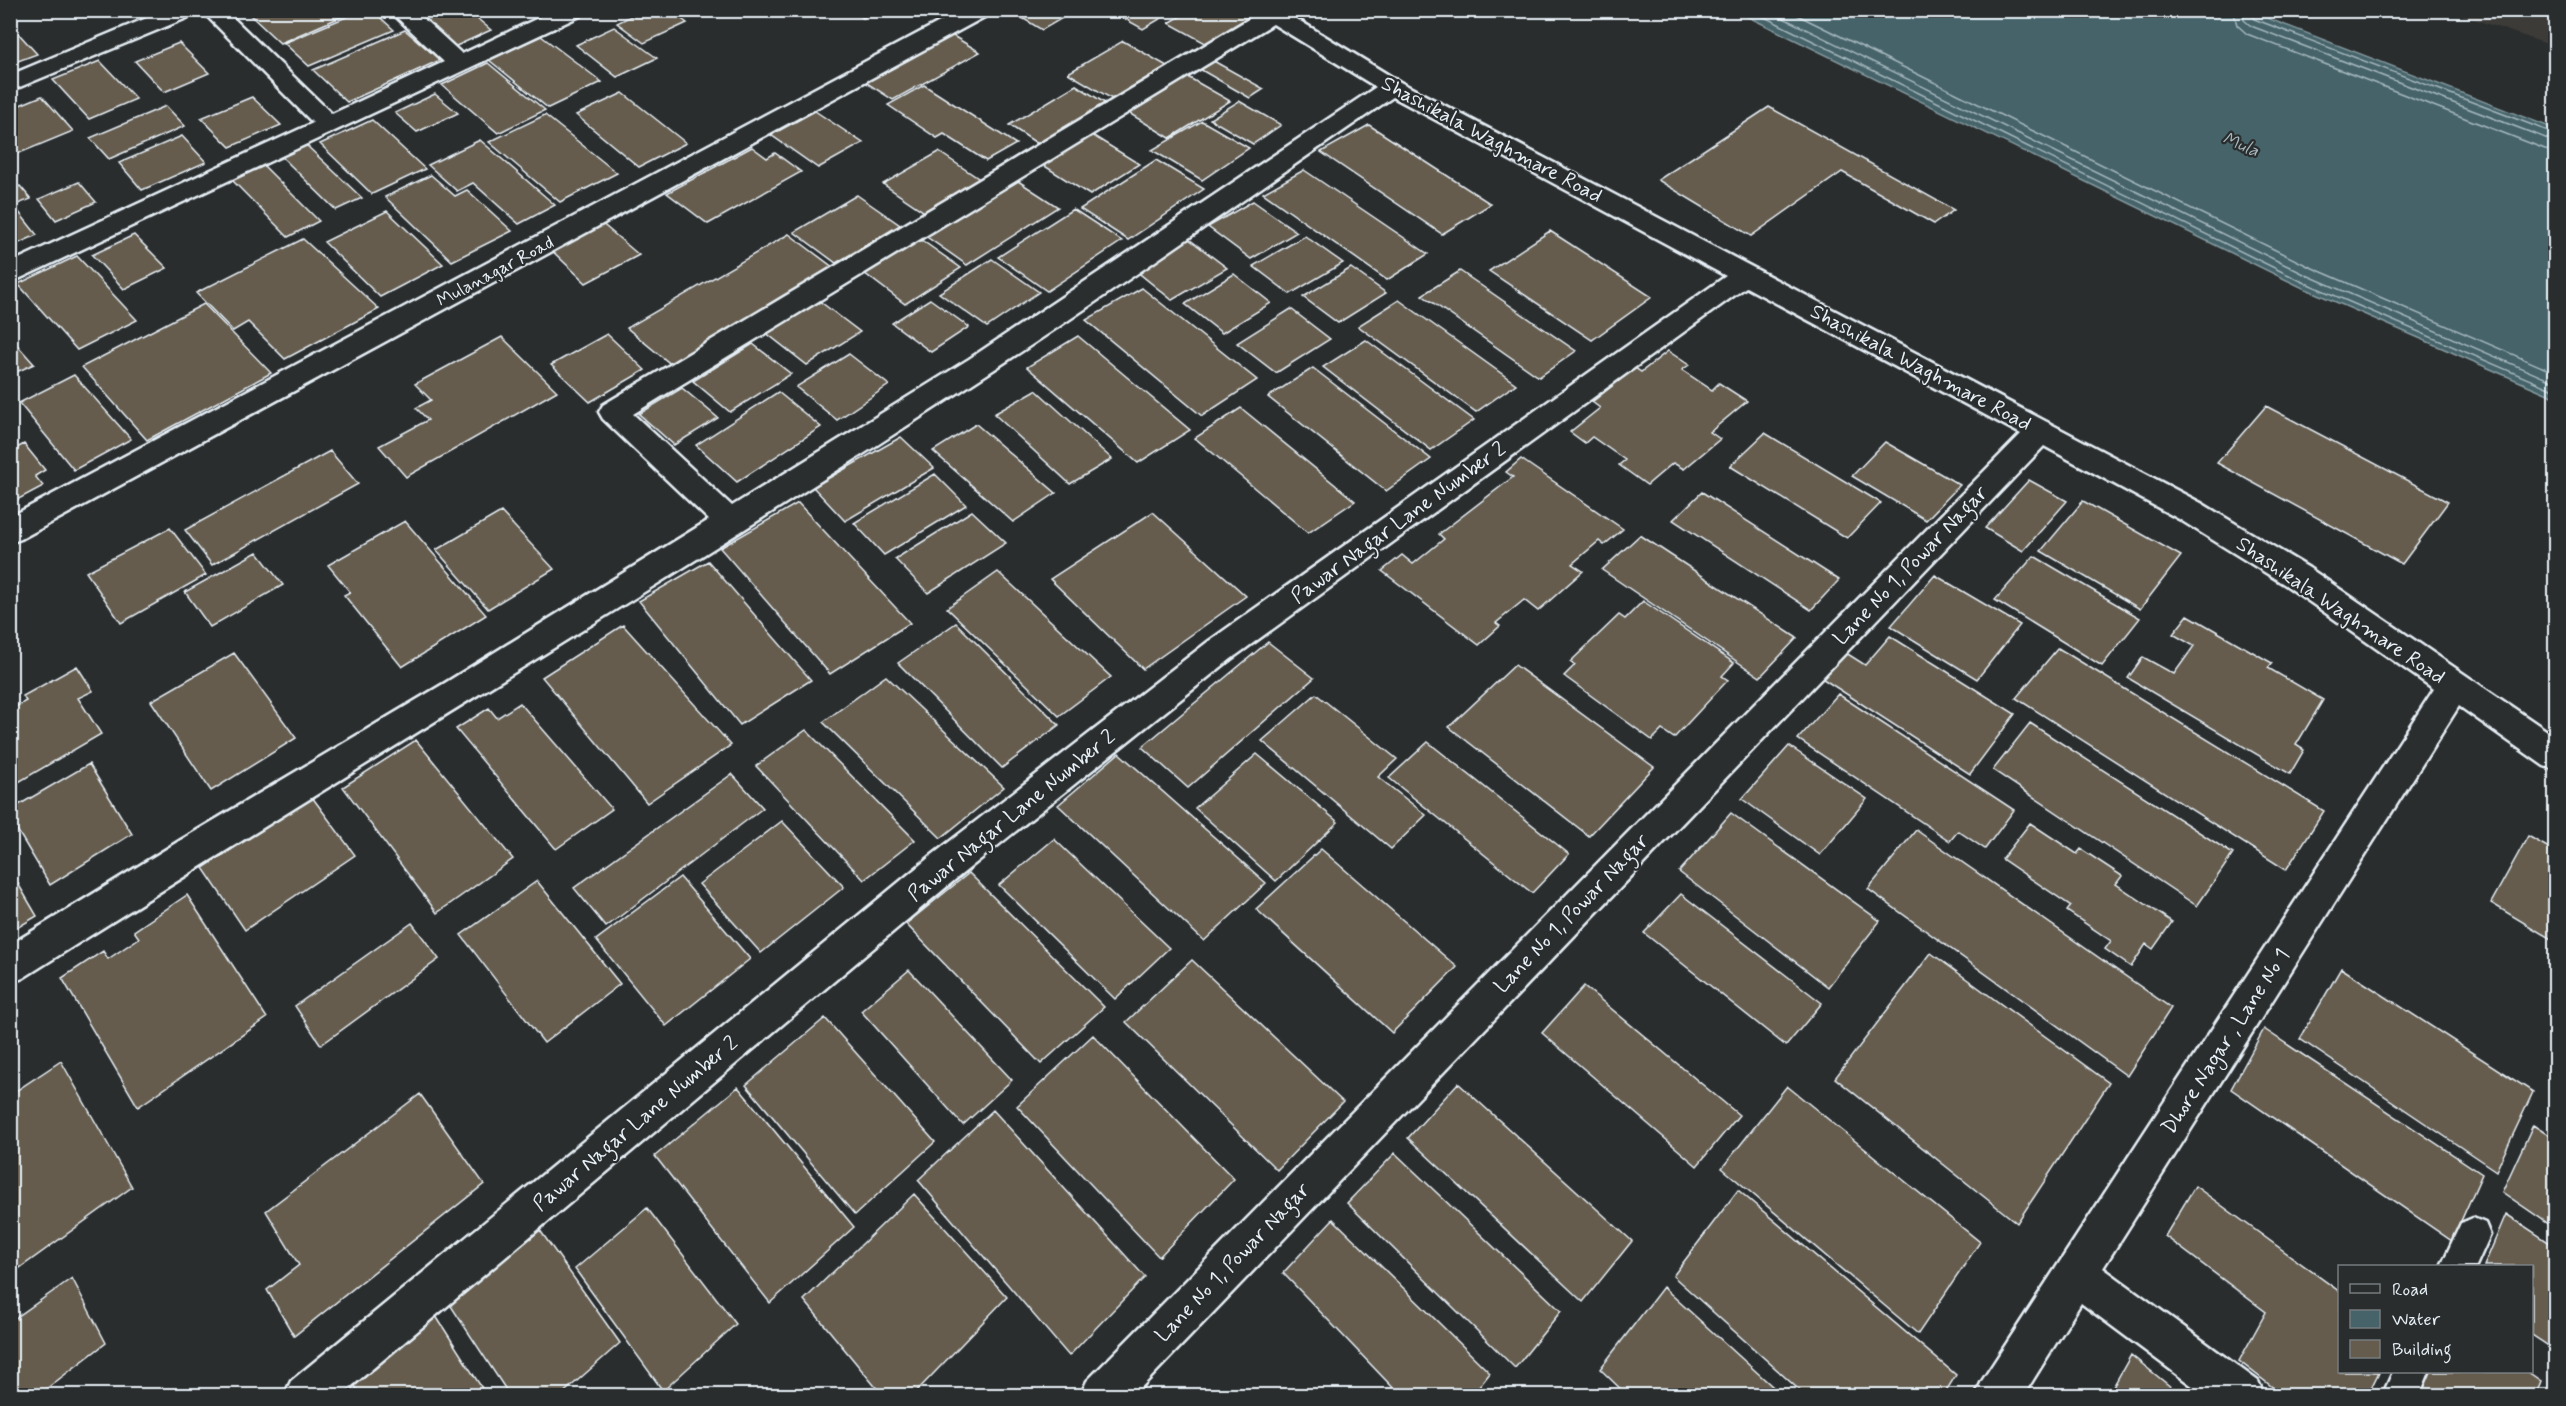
<svg xmlns="http://www.w3.org/2000/svg" width="2566" height="1406" font-family="Mynerve,sans-serif">
	<rect width="100%" height="100%" fill="#2a2d2e"/>
	<filter id="ink" filterUnits="userSpaceOnUse"><feTurbulence type="fractalNoise" baseFrequency=".0167" numOctaves="2"/><feDisplacementMap in="SourceGraphic" scale="12" xChannelSelector="R" yChannelSelector="G"/><feConvolveMatrix kernelMatrix="1 2 1 2 8 2 1 2 1" color-interpolation-filters="sRGB"/></filter>
	<g filter="url(#ink)">
		<path fill="#3c3b37" d="M2450 11H2555V46L2544 43Z"/>
		<path fill="#456369" stroke="#869ca2" stroke-width="1.5" d="M1736 11H2249L2555 129V397L2299 286Z"/>
		<g fill="none" stroke-linecap="round" stroke-linejoin="round">
			<path stroke="#a7b8bf" stroke-width="1.5" d="M1750 10 2301 281 2556 391
				M1767 10 2304 274 2556 383
				M1787 10 2308 266 2556 373
				M2233 10 2237 25 2247 34 2545 149 2556 151
				M2242 10 2244 20 2251 26 2556 142
				M2250 10 2254 19 2556 134"/>
		</g>
		<path fill="#655c4d" stroke="#e8f1f8" stroke-width="1.5" d="M260 10H357L280 43 250 15Z
			M363 10H372L394 30 309 66 284 43Z
			M411 10H467L491 30 454 47Z
			M643 10H670L687 23 644 43 617 23Z
			M852 10H877L863 18Z
			M1009 10H1076L1042 30Z
			M1109 10H1175L1143 29Z
			M1191 10H1236L1250 18 1207 44 1169 23Z
			M10 24 37 54 10 64Z
			M614 27 657 58 617 77 576 45Z
			M405 30 440 60 347 102 313 70Z
			M948 33 980 52 893 100 862 80Z
			M541 36 602 82 548 108 489 60Z
			M1123 41 1167 66 1112 99 1068 73Z
			M179 43 209 73 164 92 135 61Z
			M1210 59 1264 89 1250 98 1196 67Z
			M100 61 136 99 89 119 53 80Z
			M488 63 545 110 498 133 442 85Z
			M1186 76 1230 101 1170 138 1127 112Z
			M924 85 1016 144 986 161 944 134 937 138 888 105Z
			M1076 85 1105 103 1038 144 1009 125Z
			M623 93 686 143 639 167 576 115Z
			M435 94 458 113 417 132 395 113Z
			M42 96 73 131 10 157V109Z
			M252 97 281 125 230 147 201 118Z
			M1239 101 1281 125 1253 144 1210 119Z
			M166 106 185 126 109 159 90 138Z
			M1769 107 1954 210 1934 224 1842 172 1751 236 1658 180Z
			M815 111 863 143 818 168 771 135Z
			M545 115 617 173 560 202 489 142Z
			M372 120 425 169 372 194 320 144Z
			M1202 121 1249 148 1202 180 1152 150Z
			M1369 125 1491 204 1442 234 1321 152Z
			M1092 135 1139 164 1090 195 1043 165Z
			M182 136 206 162 142 190 119 163Z
			M480 140 555 205 519 224 473 183 457 191 428 165Z
			M304 143 362 198 336 210 279 154Z
			M752 147 767 158 775 153 801 172 708 224 667 193Z
			M939 152 981 180 926 213 883 184Z
			M1156 160 1204 189 1128 240 1080 209Z
			M264 166 319 221 288 237 232 180Z
			M1304 170 1428 254 1387 280 1263 193Z
			M431 175 455 196 467 190 512 231 452 261 385 197Z
			M1015 179 1058 207 967 265 924 235Z
			M79 182 96 202 56 220 39 199Z
			M20 186 31 199 10 207V190Z
			M857 195 900 225 836 263 794 232Z
			M1253 201 1297 232 1251 259 1208 227Z
			M1073 209 1122 241 1047 291 998 257Z
			M18 211 37 235 10 247V214Z
			M387 211 443 264 380 297 324 242Z
			M599 221 639 255 586 283 548 247Z
			M1550 231 1652 297 1592 340 1489 271Z
			M789 234 834 268 673 366 627 328Z
			M134 235 167 268 124 289 92 255Z
			M1305 236 1343 263 1290 294 1253 266Z
			M303 239 379 309 285 359 248 322 233 331 196 293Z
			M920 239 961 268 905 304 864 273Z
			M1189 239 1227 268 1172 300 1135 270Z
			M77 256 137 320 77 350 18 284Z
			M992 259 1039 292 987 327 939 293Z
			M1351 268 1386 293 1338 323 1303 297Z
			M1460 271 1576 351 1539 377 1422 295Z
			M1234 274 1271 303 1222 333 1185 304Z
			M1142 288 1257 380 1202 416 1086 320Z
			M930 299 969 327 931 352 892 323Z
			M818 300 860 332 807 365 765 332Z
			M1399 300 1516 384 1476 412 1358 326Z
			M204 304 271 373 147 440 82 367Z
			M1291 309 1330 339 1276 373 1237 343Z
			M607 334 645 370 590 402 551 365Z
			M1078 336 1190 430 1138 463 1027 367Z
			M10 337 34 364 10 375Z
			M502 337 557 391 406 477 379 446 428 420 416 408 431 400 415 384Z
			M1366 340 1474 420 1431 450 1323 367Z
			M753 344 791 374 730 412 693 381Z
			M1668 351 1689 365 1682 370 1712 390 1719 383 1747 401 1710 432 1720 439 1684 469 1673 463 1647 485 1619 465 1625 460 1592 437 1585 443 1570 432 1600 408 1592 402 1635 368 1641 372Z
			M849 354 889 385 837 420 796 387Z
			M1313 368 1431 459 1386 491 1268 397Z
			M74 375 131 439 74 470 19 403Z
			M682 388 718 418 674 445 639 414Z
			M1036 390 1112 459 1070 484 994 414Z
			M778 392 821 427 737 482 696 445Z
			M2266 406 2448 502 2402 564 2217 463Z
			M1241 408 1355 501 1308 533 1195 438Z
			M976 424 1056 493 1013 522 933 451Z
			M1765 433 1881 503 1847 538 1730 466Z
			M901 437 934 468 845 521 813 487Z
			M10 440 17 448 24 444 45 470 35 476 43 486 15 501 10 499Z
			M1885 442 1960 485 1926 520 1852 476Z
			M330 451 358 484 212 565 185 530Z
			M1521 459 1623 529 1604 545 1599 541 1572 564 1583 571 1538 611 1524 600 1496 623 1500 626 1479 645 1382 571 1402 555 1413 564 1444 539 1439 534 1513 477 1506 472Z
			M935 474 966 505 884 555 854 523Z
			M2029 480 2067 501 2023 551 1985 528Z
			M1702 492 1839 580 1811 610 1673 520Z
			M2083 501 2181 556 2140 609 2041 551Z
			M798 503 910 623 830 674 720 548Z
			M972 511 1006 543 928 593 895 559Z
			M501 512 554 569 488 609 436 550Z
			M1153 512 1246 596 1143 669 1050 579Z
			M405 521 486 615 402 667 344 595 350 592 328 565Z
			M170 528 206 575 121 623 86 572Z
			M1640 535 1797 638 1760 677 1602 570Z
			M257 552 283 585 210 627 185 592Z
			M2034 556 2140 618 2102 666 1995 600Z
			M708 561 811 680 740 725 639 601Z
			M998 572 1111 677 1059 716 947 608Z
			M1935 575 2020 625 1977 679 1891 626Z
			M1643 601 1734 663 1722 676 1728 680 1674 738 1662 730 1652 740 1564 676 1575 665 1570 662 1619 615 1625 619Z
			M2188 615 2272 663 2268 668 2323 700 2296 745 2304 750 2290 774 2128 678 2143 657 2174 674 2194 646 2173 634Z
			M956 623 1059 725 1002 768 898 663Z
			M623 625 731 745 647 803 542 677Z
			M1890 636 2015 714 1970 774 1817 675 1840 649 1865 665Z
			M1268 642 1314 678 1188 788 1142 747Z
			M2058 648 2324 811 2286 870 2016 698Z
			M234 653 296 738 211 791 151 701Z
			M1515 665 1654 767 1589 836 1449 727Z
			M77 666 93 691 78 698 101 734 10 787V710L26 701 23 696Z
			M886 676 1004 787 941 838 823 722Z
			M1316 694 1397 759 1378 777 1426 815 1391 849 1262 741Z
			M1838 694 2014 810 1985 849 1958 831 1950 841 1798 739Z
			M520 703 612 809 556 849 456 729 489 708 497 718Z
			M2030 723 2233 854 2197 906 1993 770Z
			M806 730 915 840 864 880 756 766Z
			M416 740 513 859 437 913 343 787Z
			M1428 742 1569 854 1532 893 1389 778Z
			M1789 746 1867 799 1820 855 1742 799Z
			M1119 753 1266 883 1204 941 1058 805Z
			M1257 754 1338 822 1276 881 1195 808Z
			M89 764 132 834 50 885 10 818V810Z
			M732 774 763 808 606 927 574 888Z
			M312 797 355 855 245 930 203 868Z
			M1731 813 1880 921 1828 987 1679 872Z
			M782 821 844 887 761 953 699 884Z
			M2030 823 2077 854 2081 849 2122 876 2116 884 2172 922 2153 949 2146 944 2131 967 2105 949 2111 941 2067 911 2071 906 2002 859Z
			M1916 830 2171 1008 2127 1076 1868 889Z
			M2528 836 2556 852V942L2491 903Z
			M1054 839 1169 948 1115 999 999 885Z
			M1321 849 1457 967 1392 1033 1256 909Z
			M10 870 37 916 10 932Z
			M969 873 1104 1007 1041 1064 906 924Z
			M680 877 750 959 666 1026 596 940Z
			M537 881 620 984 544 1043 461 935Z
			M1681 894 1822 1003 1786 1046 1644 933Z
			M187 895 267 1018 138 1107 62 978 103 951 108 959 139 938 134 931Z
			M412 923 439 959 321 1045 295 1006Z
			M1931 953 2109 1083 2017 1223 1835 1078Z
			M1192 960 1343 1102 1277 1170 1126 1022Z
			M2341 968 2533 1092 2496 1171 2300 1039Z
			M909 970 1012 1080 963 1125 861 1011Z
			M1584 986 1739 1115 1697 1166 1542 1033Z
			M825 1018 935 1142 855 1215 746 1085Z
			M2264 1029 2482 1174 2452 1241 2231 1089Z
			M1093 1035 1234 1179 1159 1257 1017 1106Z
			M61 1061 132 1187 10 1275V1095Z
			M1458 1083 1632 1241 1583 1302 1408 1138Z
			M1787 1086 1980 1242 1918 1334 1722 1168Z
			M738 1087 854 1227 770 1303 655 1156Z
			M420 1094 484 1184 294 1336 267 1290 299 1265 266 1211Z
			M993 1110 1145 1277 1069 1356 918 1180Z
			M2533 1125 2556 1140V1229L2502 1192Z
			M1395 1153 1561 1311 1515 1368 1347 1203Z
			M2195 1186 2340 1292V1372H2379L2367 1396H2284L2239 1361 2266 1312 2165 1236Z
			M1738 1190 1956 1375 1943 1396H1806L1673 1276Z
			M914 1194 1007 1297 912 1396H883L804 1300Z
			M647 1208 736 1324 663 1391 575 1269Z
			M2506 1214 2556 1247V1351L2532 1335V1266H2484Z
			M1333 1219 1490 1373 1472 1396H1401L1283 1273Z
			M537 1226 620 1343 560 1396H510L447 1300Z
			M72 1278 106 1343 37 1396H10V1322Z
			M1663 1287 1783 1396H1628L1600 1369Z
			M434 1313 487 1396H361L352 1381Z
			M2131 1355 2182 1396H2108Z
			M2424 1372H2528L2541 1381 2535 1396H2413Z"/>
		<g fill="none" stroke-linecap="round" stroke-linejoin="round">
			<g stroke="#e8f1f8" stroke-width="5">
				<path id="service" d="M2473 1218 2485 1223 2490 1235 2476 1266H2441L2461 1223Z
					M2393 1372H2429L2419 1396H2382Z"/>
			</g>
			<g stroke="#e8f1f8" stroke-width="5">
				<path id="minor" d="M166 10H197L194 15 10 91V75Z
					M201 10H225L332 114 444 62 389 10H414L462 54 555 10H585L582 15 10 283V263L313 123Z
					M962 10H991L988 15 21 539 10 543V517Z
					M1255 10H1282L1400 82 2201 503 2309 568 2556 737V770L2544 766 2459 706 2103 1268 2258 1381 2265 1396H2206L2081 1303 2023 1396H1975L1982 1381 2434 689 2287 586 2179 519 2044 446 1133 1396H1080L1087 1381 2021 434 1746 287 1231 659 957 878 340 1396H284L291 1381 931 856 1209 641 1726 276 1393 97C1258 189 1124 285 987 374 670 581 343 775 23 978L10 983V945L181 840 445 683 709 520 603 419 599 412 603 405 1257 14ZM1273 24 1376 87 969 359 732 506 633 414Z"/>
			</g>
			<use href="#service" fill="#2a2d2e" fill-rule="evenodd"/>
			<use href="#minor" fill="#2a2d2e" fill-rule="evenodd"/>
		</g>
	</g>
	<g text-anchor="middle" stroke-width="4.5" stroke-linejoin="round" paint-order="stroke">
		<g font-size="18" font-style="italic" fill="#a7b8bf" stroke="#2a2d2e">
			<text transform="translate(2241 144) rotate(23)" y="6">Mula</text>
		</g>
		<g font-size="18" fill="#e8f1f8" stroke="#2a2d2e">
			<text transform="translate(495 271) rotate(-28)" y="6">Mulanagar Road</text>
		</g>
		<g font-size="21" fill="#e8f1f8" stroke="#2a2d2e">
			<text transform="translate(1492 139) rotate(28)" y="7">Shashikala Waghmare Road</text>
			<text transform="translate(1921 367) rotate(28)" y="7">Shashikala Waghmare Road</text>
			<text transform="translate(1398 522) rotate(-36)" y="7">Pawar Nagar Lane Number 2</text>
			<text transform="translate(1910 565) rotate(-46)" y="7">Lane No 1, Powar Nagar</text>
			<text transform="translate(2341 610) rotate(34)" y="7">Shashikala Waghmare Road</text>
			<text transform="translate(1011 815) rotate(-39)" y="7">Pawar Nagar Lane Number 2</text>
			<text transform="translate(1571 913) rotate(-46)" y="7">Lane No 1, Powar Nagar</text>
			<text transform="translate(2225 1041) rotate(-57)" y="7">Dhore Nagar , Lane No 1</text>
			<text transform="translate(635 1123) rotate(-40)" y="7">Pawar Nagar Lane Number 2</text>
			<text transform="translate(1232 1262) rotate(-46)" y="7">Lane No 1, Powar Nagar</text>
		</g>
	</g>
	<rect width="2566" height="1406" fill="none" stroke="#2a2d2e" stroke-width="36"/>
	<rect x="18" y="18" width="2530" height="1370" fill="none" stroke="#e8f1f8" stroke-width="2" filter="url(#ink)"/>
	<rect x="2338" y="1265" width="195" height="108" fill="#2a2d2e" stroke="#767b7f" stroke-width="1.5"/>
	<rect x="2350" y="1284" width="30" height="9" fill="#2a2d2e" stroke="#767b7f" stroke-width="1.5"/>
	<text x="2392" y="1295" font-size="18" fill="#e8f1f8">Road</text>
	<rect x="2350" y="1310" width="30" height="18" fill="#456369" stroke="#767b7f" stroke-width="1.5"/>
	<text x="2392" y="1325" font-size="18" fill="#e8f1f8">Water</text>
	<rect x="2350" y="1340" width="30" height="18" fill="#655c4d" stroke="#767b7f" stroke-width="1.5"/>
	<text x="2392" y="1355" font-size="18" fill="#e8f1f8">Building</text>
</svg>
